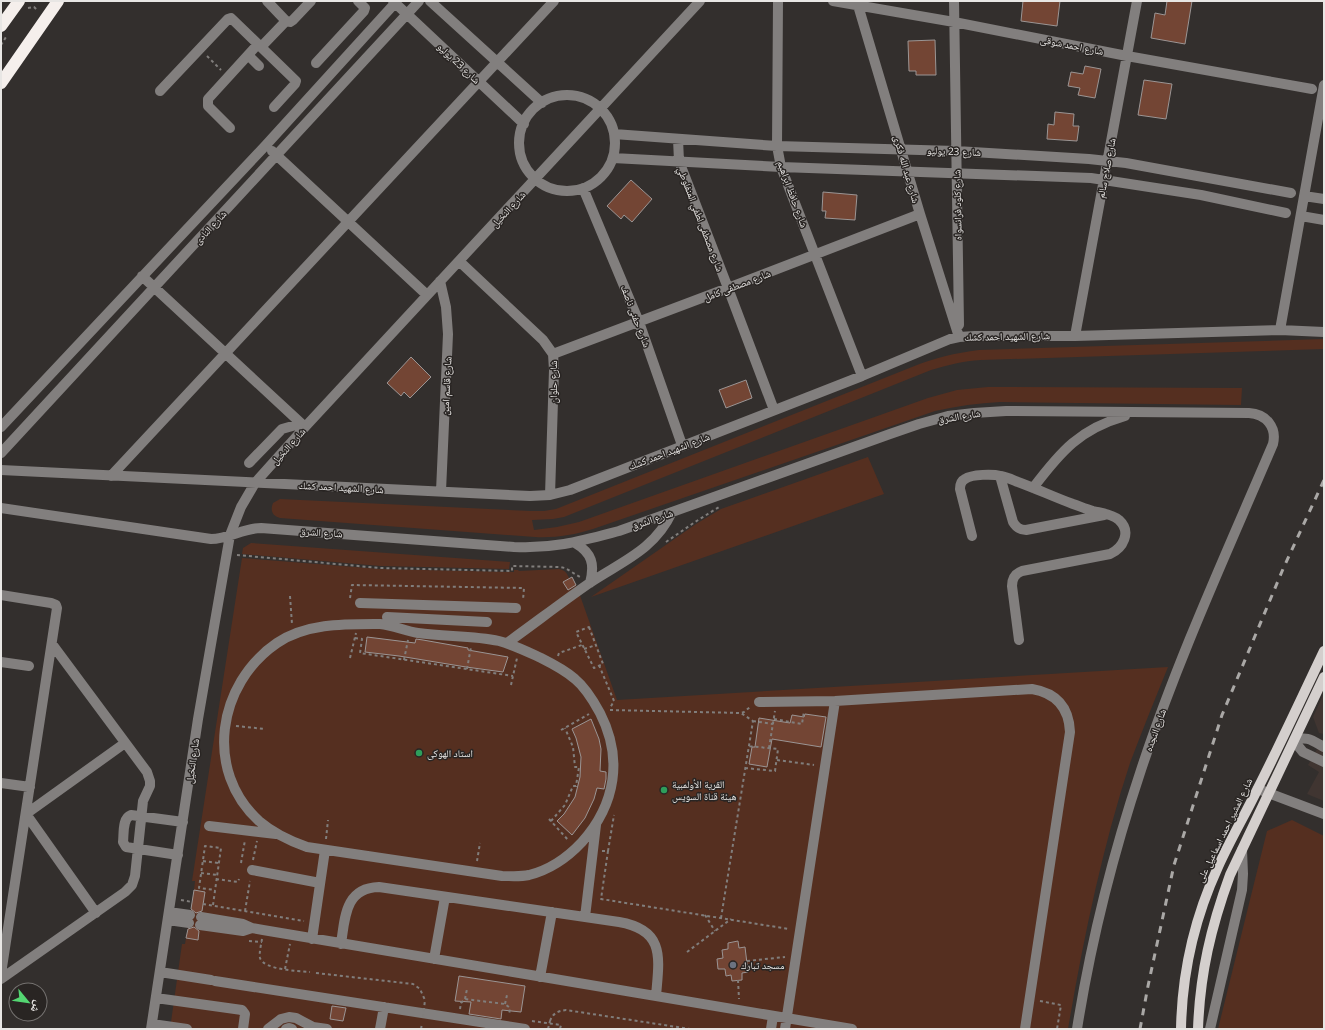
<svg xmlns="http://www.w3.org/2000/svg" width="1325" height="1030" font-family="'Open Sans','Noto Naskh Arabic',sans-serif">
	<rect width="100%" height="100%" fill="#332f2d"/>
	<path fill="#403531" d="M1324 693V734L1319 733 1313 717Z
		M1324 737V801L1307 794 1319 772 1308 765Z"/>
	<path fill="#552f20" d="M1324 339V349L981 360C963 361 948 365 931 370L564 517 553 519 532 520 534 530 557 527 579 522 928 398 957 390 988 387 1242 388 1241 405 1000 402C978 403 957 406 935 411L593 529C574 535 555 538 535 537L280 518C272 516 270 510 273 503L280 499 531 511H544L556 509 912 367C934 358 955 353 979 350Z
		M868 457 884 494 591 597 696 524 721 509Z
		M251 543 510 562 509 569 380 566 242 554 243 548Z
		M242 558 380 569 514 572V570H518L519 571 559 569C565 570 567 573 569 578L572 577 577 587 617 700 1168 667C1155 699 1142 731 1130 763 1102 848 1083 941 1068 1029H170L182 944H185L194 890 195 881H192Z
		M1292 820 1324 836V1029H1218L1267 831Z"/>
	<path fill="#734534" stroke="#9b9594" d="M1023 1H1060L1057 26 1021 21Z
		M1167 1H1192L1185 44 1151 38 1155 13 1165 15Z
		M935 40 936 75H916V71H909L908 41Z
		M1085 66 1101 69 1095 98 1078 95 1080 88 1068 86 1071 72 1083 74Z
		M1144 80 1172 84 1166 119 1138 115Z
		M1055 112 1074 114 1073 126H1079L1077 141 1047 139 1048 124 1054 125Z
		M631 180 652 199 632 222 624 215 621 219 607 206Z
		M823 192 857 195 855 220 825 218 826 211H822Z
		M411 357 431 377 410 398 404 392 401 396 387 383Z
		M746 380 752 398 726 408 719 390Z
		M572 577 576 585 568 590 563 582Z
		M367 637 415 643 416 639 423 640 468 648V650L508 657 503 672 466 667 399 656 365 652Z
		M805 714 826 717 821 747 772 739 767 767 749 764 752 747H755L759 718 790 723 792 715 804 717Z
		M591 719 599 739 601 749 600 771 606 772V779L604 789 597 788 594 799 585 818 572 835 557 821 564 814 575 797 580 777 581 757 576 738 572 729Z
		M194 890 205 892 202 911 196 913 191 909Z
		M194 927 199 931 198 940 186 938 188 929Z
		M738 941 739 948 745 947 748 972 742 973V980L732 981 731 975 726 976 725 969H718L717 959 723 958 722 950 728 949V943Z
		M459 976 525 986 521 1012 502 1010 501 1019 469 1014 471 1002 455 1001Z
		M332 1006 346 1008 343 1021 330 1019Z"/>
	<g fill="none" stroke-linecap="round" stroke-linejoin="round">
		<path stroke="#817e7c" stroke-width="2" stroke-dasharray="3 3" stroke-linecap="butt" d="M28 8 34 7 38 11
			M1 45 6 37
			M207 56 221 70
			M666 542 695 522 719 507
			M237 555 380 568 512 571V566L560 567 565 568 580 577
			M290 596 292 624
			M350 598 352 585 524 588 523 600
			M589 627 603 664 594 668 576 632Z
			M355 638 362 639 360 653 513 676
			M584 649 596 645
			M558 656 559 653 582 645
			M350 658 356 633
			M404 660 408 640
			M599 665 614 701 610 708
			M467 669 471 647
			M511 685 517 658
			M610 710 741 713 744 712 750 707
			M774 719 802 724 804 711
			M753 721 773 724
			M236 726 265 729
			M561 730 589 714
			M769 748 775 711
			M777 760 814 765
			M745 768 775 771 778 749 748 746
			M549 819 569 841
			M551 821 565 805 573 786H576L579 767H575L573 747 565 728
			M326 839 328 820
			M602 851H608L601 899 789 929
			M608 851 614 815
			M253 860 257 841
			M203 861 218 863
			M477 861 480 843
			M241 863 245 840
			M201 873 217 875
			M216 879 238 882 239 879
			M181 900 192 902
			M203 904 304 921
			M213 905 221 848 205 846 199 888 215 890
			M245 911 250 881
			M705 915 715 931
			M721 918 753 721 741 713
			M262 939C261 945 259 953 260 958 264 970 299 971 310 972
			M249 941 262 942
			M687 952 731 919
			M747 961 785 957
			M285 969 290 944
			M316 973 413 984 420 989 425 1000
			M738 980 739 999
			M465 999 467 989
			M1040 1001 1061 1005 1057 1029
			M505 1004 507 995
			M460 1009 461 1003 465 999 505 1004 510 1008 509 1015
			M532 1021 561 1025 560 1029
			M550 1021C553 1013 558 1011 566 1010L690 1029
			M421 1029 422 1024"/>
		<path stroke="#827f7e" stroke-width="10" d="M267 1 286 21 290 22 293 20 311 1
			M393 1 524 124
			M430 1 542 103
			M778 1 777 146 781 167 862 376
			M833 1 954 22 1127 56 1312 89
			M954 1 959 325
			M857 2 920 214 959 337
			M261 47 286 21
			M248 55 259 66
			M316 63 364 11 365 8 358 1
			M160 91 228 19 231 18 296 81 295 84 274 107
			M519 143a48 48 0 1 1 96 0a48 48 0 1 1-96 0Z
			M230 128 208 106V99L258 44
			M614 134 777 146 956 151 1089 159 1126 163 1291 193
			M678 139 679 161 728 288 774 410
			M272 151 427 295
			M613 158 781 167 1091 178 1201 195 1286 213
			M583 188 639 322 682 445
			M1304 196 1324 199
			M1301 216 1324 220
			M459 261 543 340 553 354 554 370 550 495
			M142 276 305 427
			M440 281 446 307 448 334 441 491
			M1280 330 1324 85
			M1075 336 1137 1
			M553 354 728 288 920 214
			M1 427 266 145 397 1
			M1 453 419 1
			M249 463 282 429 296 425 305 427
			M1 470 530 496 550 495 570 490 862 376 950 339 959 337 975 336H1075L1280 330 1324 332
			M111 476 554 1
			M1000 476 1013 522C1016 527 1019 530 1026 530L1104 515
			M1033 488C1061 451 1080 429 1125 416
			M1 508 211 539C229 539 243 528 261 528L514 547C554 549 581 541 619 531L890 434 919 424 948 416 974 413 1006 411 1249 413C1266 414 1277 427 1273 444 1227 552 1178 658 1141 770 1113 854 1091 941 1077 1029
			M972 536 960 489C960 485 961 481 965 479 972 474 993 474 1001 476 1007 477 1013 480 1018 482 1037 489 1054 497 1073 504 1079 506 1086 509 1093 511 1101 513 1112 514 1119 520 1132 532 1123 548 1110 554L1022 571C1015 574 1012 578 1012 586L1019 640
			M575 543C592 553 595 564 590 583
			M1 595 51 603 56 605 57 608 1 974
			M360 603 516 608
			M387 617 487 622
			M380 624C393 625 405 631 418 633 445 637 473 635 499 641 514 645 528 652 541 658 553 664 565 670 575 679 586 688 593 700 600 713 623 758 616 804 582 842 568 857 549 870 529 875 520 877 511 876 502 876L307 847C290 841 273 833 259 821 204 771 217 684 277 643 307 623 345 624 380 624Z
			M507 643C535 623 562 602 591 582 623 561 655 549 672 512
			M1 662 29 666
			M759 702 835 701 1032 689C1056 693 1069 707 1070 732L1025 1029
			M1324 747C1313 741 1306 735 1294 741L1303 752 1324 762
			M1 783 30 787
			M1258 789 1324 814
			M209 826 276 834
			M178 855 126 847 123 842C124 834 122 818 131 815L183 822
			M252 870 320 883
			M169 912 190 915
			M96 913 26 814 125 743
			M201 917 243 924 252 928 263 930 852 1029
			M585 917 596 825
			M168 920 189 923
			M200 925 243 931 252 928
			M312 939 325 850
			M341 944C345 917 345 888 379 887L619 922C666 930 659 959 656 996
			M434 959 445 897
			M160 972 211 980
			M540 977 552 912
			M1 979 125 892 132 885 135 876 143 801 150 786V781L147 772 52 644
			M215 981 525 1029
			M156 998 242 1010 245 1014 243 1029
			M152 1024 187 1029
			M151 1029 198 719 230 535 241 507 255 483 305 427 700 1
			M268 1029 281 1019 289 1017 296 1018 313 1027 327 1029
			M286 1029 289 1028 292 1029
			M380 1029 384 1007
			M771 1029 773 1016
			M785 1029 835 701
			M1210 1029 1242 890 1243 874 1242 850"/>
		<path stroke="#d4cfcd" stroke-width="10" d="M1181 1029C1182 974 1195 917 1218 867 1230 840 1245 815 1258 788 1281 743 1302 697 1324 651
			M1198 1029C1200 973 1211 927 1230 875L1324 677"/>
		<path stroke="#f5efec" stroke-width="12" d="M1 26 19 1
			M1 83 58 1"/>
		<path stroke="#aaa8a6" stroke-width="3" stroke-dasharray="7 7" stroke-linecap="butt" d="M1140 1029 1148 986 1174 865 1222 715 1283 569 1324 480"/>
		<path stroke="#817e7c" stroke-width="2" stroke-dasharray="3 3" stroke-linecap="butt" d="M423 1017 425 1000
			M548 1029 550 1021"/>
	</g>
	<g fill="#2e9e5b" stroke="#292523" stroke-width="1.5">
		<circle cx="419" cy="753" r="4"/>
		<circle cx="664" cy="790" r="4"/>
	</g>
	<circle fill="#6b7280" stroke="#292523" stroke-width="1.5" cx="733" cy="965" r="4"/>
	<g text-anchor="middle" stroke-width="3" stroke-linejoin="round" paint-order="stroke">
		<g font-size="10" fill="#e8e6e4" stroke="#292523">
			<text transform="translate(1072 45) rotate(11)" y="4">شارع احمد شوقى</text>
			<text transform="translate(459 63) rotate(43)" y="4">شارع 23 يوليو</text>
			<text transform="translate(954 151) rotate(2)" y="4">شارع 23 يوليو</text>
			<text transform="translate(1106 168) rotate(-79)" y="4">شارع صلاح سالم</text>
			<text transform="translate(907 169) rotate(74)" y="4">شارع عبد الله فكرى</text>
			<text transform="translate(793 194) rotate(70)" y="4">شارع حافظ ابراهيم</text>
			<text transform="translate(957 205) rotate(-91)" y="4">شارع كلود فرانسواه</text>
			<text transform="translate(508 209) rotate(-47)" y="4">شارع النخيل</text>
			<text transform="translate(701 219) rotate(69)" y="4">شارع مصطفى لطفي المنفلوطي</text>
			<text transform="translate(210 227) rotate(-47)" y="4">شارع النادى</text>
			<text transform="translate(737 285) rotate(-21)" y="4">شارع مصطفى كامل</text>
			<text transform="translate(636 316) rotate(69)" y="4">شارع حفنى ناصف</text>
			<text transform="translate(1007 336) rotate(-1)" y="4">شارع الشهيد احمد كشك</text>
			<text transform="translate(553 382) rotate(-90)" y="4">شارع حلوان</text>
			<text transform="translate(446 386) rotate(-87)" y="4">شارع قاسم امين</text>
			<text transform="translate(959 416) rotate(-9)" y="4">شارع الشرق</text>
			<text transform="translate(288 446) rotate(-48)" y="4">شارع النخيل</text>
			<text transform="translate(669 451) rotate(-21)" y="4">شارع الشهيد احمد كشك</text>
			<text transform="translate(341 487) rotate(3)" y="4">شارع الشهيد احمد كشك</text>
			<text transform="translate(652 519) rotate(-19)" y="4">شارع الشرق</text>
			<text transform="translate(321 532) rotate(4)" y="4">شارع الشرق</text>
			<text transform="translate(1155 730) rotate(-70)" y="4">شارع النجده</text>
			<text transform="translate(192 761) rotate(-82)" y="4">شارع النخيل</text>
			<text transform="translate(1224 830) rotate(-64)" y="4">شارع المشير احمد اسماعيل على</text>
		</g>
		<g font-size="10" fill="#e8e6e4" stroke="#292523" text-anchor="start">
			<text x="427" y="757">استاد الهوكى</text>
			<text x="672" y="788">القرية الأولمبية<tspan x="672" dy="12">هيئة قناة السويس</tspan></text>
			<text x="741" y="969">مسجد تبارك</text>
		</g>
	</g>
	<rect width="1325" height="1030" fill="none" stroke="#e8e6e4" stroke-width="4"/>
	<g transform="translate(28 1002) rotate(119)"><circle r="19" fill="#292523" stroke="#757270"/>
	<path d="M0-3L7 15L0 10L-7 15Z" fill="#54d672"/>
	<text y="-6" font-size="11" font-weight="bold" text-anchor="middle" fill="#e8e6e4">ش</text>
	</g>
</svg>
